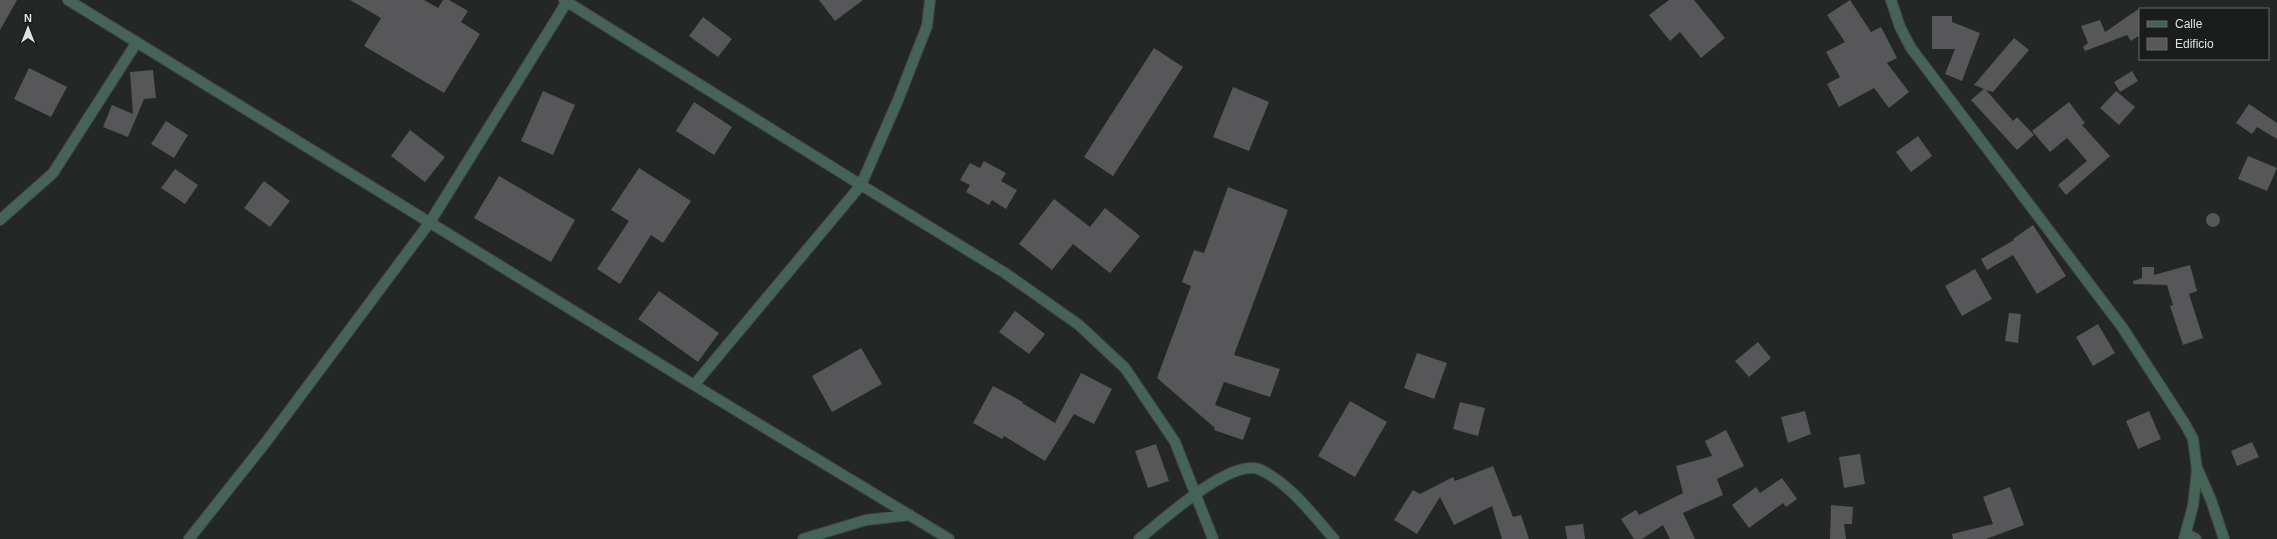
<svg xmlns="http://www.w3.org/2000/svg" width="2277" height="539" font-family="Arial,sans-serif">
	<rect width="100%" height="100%" fill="#232725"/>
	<path fill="#57575a" d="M0 0H17L0 30Z
		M350 0H424L438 8 443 0H449L468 11 461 22 480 34 444 93 364 46 381 18Z
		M819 0H863L835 21Z
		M1669 0H1694L1725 38 1701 58 1680 32 1670 41 1649 15Z
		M1850 0 1871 32 1881 27 1897 58 1887 63 1909 92 1889 108 1874 88 1839 107 1827 84 1840 77 1826 52 1845 42 1827 15Z
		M2140 8V35L2131 41 2127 35 2085 51 2083 47 2088 43 2081 26 2100 20 2105 32Z
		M1932 16H1952V22L1980 33 1962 81 1945 74 1955 49H1932Z
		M703 17 732 39 718 57 689 36Z
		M2014 38 2029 50 1993 92 1986 90 2013 121 2017 117 2034 135 2017 150 1971 100 1984 89 1974 85Z
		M1154 48 1183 67 1113 176 1084 157Z
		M29 68 67 87 51 117 14 99Z
		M153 70 156 98 144 99 128 137 103 127 112 105 133 114 130 72Z
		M2132 71 2138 81 2120 92 2114 82Z
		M1233 87 1269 102 1249 151 1213 137Z
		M543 91 575 105 553 155 521 141Z
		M2116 91 2135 107 2119 125 2100 108Z
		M694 102 732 127 714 155 676 131Z
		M2069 102 2085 123 2082 125 2110 156 2066 195 2058 185 2087 161 2067 138 2050 152 2032 131Z
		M2249 104 2277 123V139L2257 127 2252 134 2236 123Z
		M166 121 188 135 174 158 151 144Z
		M410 130 445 157 425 182 391 156Z
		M1918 136 1932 156 1911 172 1896 152Z
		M2248 156 2277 168 2267 191 2238 179Z
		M984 161 1006 173 1001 181 1017 190 1006 209 992 200 989 205 966 192 970 185 960 180 970 163 980 168Z
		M639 168 691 201 663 243 651 235 620 284 597 269 629 221 611 210Z
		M175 169 198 185 185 204 161 188Z
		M499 176 575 220 551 262 474 218Z
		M264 181 290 201 270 227 244 208Z
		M1228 187 1288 210 1234 355 1280 369 1270 397 1224 382 1215 405 1251 418 1243 440 1214 430 1215 428 1157 378 1191 286 1182 282 1194 250 1204 253Z
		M1054 199 1090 227 1105 208 1140 236 1110 273 1073 244 1052 270 1019 244Z
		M2206 220a7 7 0 1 1 14 0a7 7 0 1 1-14 0Z
		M2033 225 2066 276 2037 294 2013 255 1987 270 1981 259 2014 240 2013 239Z
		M2190 265 2197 291 2189 294 2203 338 2183 345 2170 306 2173 305 2167 285 2133 284V281L2142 278V267H2154V275Z
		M1975 269 1992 299 1962 316 1945 286Z
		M659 291 719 333 698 362 638 319Z
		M1015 311 1045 334 1029 354 999 332Z
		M2009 313 2021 314 2018 343 2005 341Z
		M2098 324 2115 353 2093 366 2076 337Z
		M1758 342 1771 358 1749 377 1735 361Z
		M861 348 882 384 832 412 812 376Z
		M1417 353 1447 363 1434 399 1404 388Z
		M1081 373 1112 389 1094 424 1074 414 1045 461 1004 436 1002 439 973 423 993 386 1023 402 1022 403 1055 423Z
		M1350 401 1387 422 1355 477 1318 456Z
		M1460 402 1485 408 1478 436 1453 429Z
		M1805 411 1811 434 1788 443 1781 417Z
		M2149 411 2161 439 2138 449 2126 421Z
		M1726 430 1744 466 1717 479 1723 495 1683 513 1695 539H1670L1663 525 1642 539H1634L1621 519 1636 510 1639 515 1683 493 1676 466 1712 456 1705 441Z
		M2252 442 2259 457 2237 466 2231 451Z
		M1156 444 1169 481 1148 488 1135 451Z
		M1860 454 1865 484 1844 488 1839 457Z
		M1493 466 1513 517 1521 515 1529 539H1502L1492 506 1454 525 1440 497 1417 534 1394 520 1413 490 1420 494 1453 477 1455 481Z
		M1782 478 1797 499 1786 507 1783 503 1749 528 1732 505 1756 487 1760 493Z
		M2010 487 2024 525 1986 539H1953L1952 534 1993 524 1983 497Z
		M1831 505 1853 507 1852 524H1844L1846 539H1830Z
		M1583 524 1585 539H1567L1565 526Z"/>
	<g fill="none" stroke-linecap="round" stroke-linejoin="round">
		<g stroke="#414543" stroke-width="12">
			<path id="minor" d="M68 0 694 385 949 539
				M564 0 861 185 1005 273 1079 325 1125 368 1175 442 1213 539
				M0 220 53 173 137 42
				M694 385 861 185 898 100 927 26 930 0
				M189 539 266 442 430 222 568 0
				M803 539 866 520 910 515
				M1139 539C1162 521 1232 456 1261 470 1290 484 1313 515 1334 539"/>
		</g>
		<g stroke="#414543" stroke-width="12">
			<path id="tertiary" d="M1891 0 1900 27 1911 48 2122 327 2185 424 2193 439 2197 470 2193 506 2184 539
				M2198 470 2211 500 2224 539
				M2187 534 2196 539"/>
		</g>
		<use href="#minor" stroke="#456457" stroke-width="10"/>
		<use href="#tertiary" stroke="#456457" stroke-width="10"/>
	</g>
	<rect x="2139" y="8" width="130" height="52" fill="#1a1d1c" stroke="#686b6a"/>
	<rect x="2147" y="21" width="20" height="6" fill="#456457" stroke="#686b6a"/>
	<text x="2175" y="28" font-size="12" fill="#dee1df">Calle</text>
	<rect x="2147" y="38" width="20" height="12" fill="#57575a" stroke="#686b6a"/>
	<text x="2175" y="48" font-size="12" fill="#dee1df">Edificio</text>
	<g transform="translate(28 28)" stroke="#1a1d1c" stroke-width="3" paint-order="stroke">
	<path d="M0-3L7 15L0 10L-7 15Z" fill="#dee1df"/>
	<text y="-6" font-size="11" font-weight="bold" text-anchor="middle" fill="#dee1df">N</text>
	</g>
</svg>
